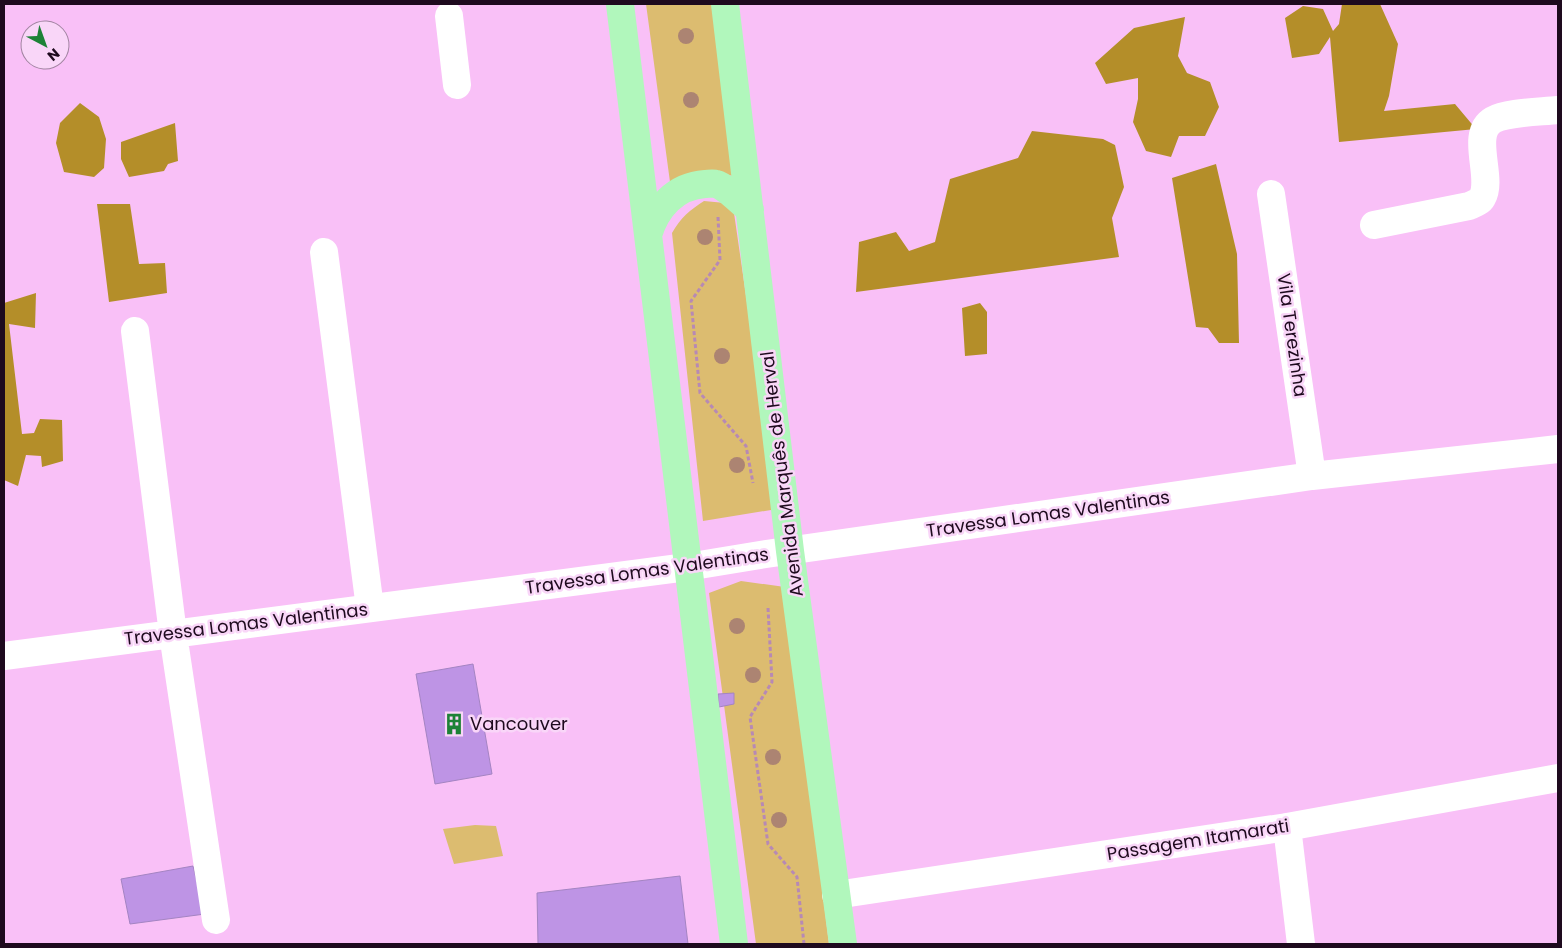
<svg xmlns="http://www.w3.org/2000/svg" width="1562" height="948" font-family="Poppins,sans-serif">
	<rect width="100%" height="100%" fill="#f9c0f7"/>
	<path fill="#dcbc70" d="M646 4H712L734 176 710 172 670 182Z
		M704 201 725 203 734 213 777 509 703 521 672 233C681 217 689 211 704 201Z
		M741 581 785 587 829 944H756L709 593Z
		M475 825 496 826 503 856 454 864 443 829Z"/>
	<path fill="#b48e29" d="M1342 4H1380L1398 44 1389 96 1384 111 1455 104 1476 129 1339 142 1330 37 1319 54 1292 58 1285 18 1303 6 1323 9 1333 31 1339 24Z
		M1185 17 1178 56 1187 73 1210 82 1219 107 1205 136H1179L1171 157 1146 151 1133 122 1138 99V78L1106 84 1095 63 1134 28Z
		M80 103 99 117 106 139 104 168 94 177 64 172 56 143 60 123Z
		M175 123 178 161 168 164 164 171 129 177 121 159V142Z
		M1032 131 1103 139 1115 145 1124 187 1112 218 1119 257 856 292 859 242 896 232 909 251 935 242 950 179 1018 158Z
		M1216 164 1237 254 1239 343H1219L1208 328 1196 327 1172 178Z
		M97 204H130L139 264 165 263 167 293 109 302Z
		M36 293 35 328 9 324 22 434 34 433 40 419 62 420 63 461 42 467 41 456 26 455 18 486 4 480V303Z
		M980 303 987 312V354L965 356 962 308Z"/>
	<path fill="#be94e5" stroke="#a484c2" d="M473 664 492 774 435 784 416 674Z
		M734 693V704L719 707 718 694Z
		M193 866 205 914 130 924 121 879Z
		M680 876 688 944H538L537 893Z"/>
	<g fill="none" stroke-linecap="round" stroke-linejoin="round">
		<path stroke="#b789b5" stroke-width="3" stroke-dasharray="4 2.5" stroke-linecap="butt" d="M718 217 720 260 691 301 700 393 746 446 753 483
			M768 608 772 682 750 717 768 844 797 877 804 944"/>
		<path stroke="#fff" stroke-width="28" d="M449 16 457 85
			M1271 194 1312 476
			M1374 225 1469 206C1473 204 1480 202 1482 198 1494 178 1469 134 1493 120 1507 112 1541 112 1558 110
			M324 252 370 608
			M135 331 173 634 216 920
			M4 656 687 567 766 554 1312 476 1558 449
			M1287 827 1301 944
			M836 895 1287 827 1558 778"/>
		<path stroke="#b1f7bc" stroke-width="28" d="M620 4 734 944
			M725 4 790 551 843 944
			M648 235C656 208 675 186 705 184 708 184 713 183 716 184 725 186 743 204 750 210"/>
	</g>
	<g fill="#ac8472">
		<circle cx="686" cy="36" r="8"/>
		<circle cx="691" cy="100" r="8"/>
		<circle cx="705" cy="237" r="8"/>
		<circle cx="722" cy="356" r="8"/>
		<circle cx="737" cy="465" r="8"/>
		<circle cx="737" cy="626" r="8"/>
		<circle cx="753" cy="675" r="8"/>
		<circle cx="773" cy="757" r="8"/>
		<circle cx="779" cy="820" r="8"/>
	</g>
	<defs>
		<g id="building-bare" transform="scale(1.725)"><path d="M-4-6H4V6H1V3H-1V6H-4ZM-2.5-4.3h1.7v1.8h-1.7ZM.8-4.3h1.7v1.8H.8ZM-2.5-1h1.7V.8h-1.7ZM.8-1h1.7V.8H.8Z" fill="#1d8237" stroke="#f9d6f8" stroke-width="2.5" paint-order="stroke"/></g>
	</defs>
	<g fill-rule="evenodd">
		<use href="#building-bare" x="454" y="724"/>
	</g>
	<g text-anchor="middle" stroke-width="5" stroke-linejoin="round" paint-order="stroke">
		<g font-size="18" fill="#1e0a1e" stroke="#f9d6f8">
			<text transform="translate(1292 335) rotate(82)" y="6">Vila Terezinha</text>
			<text transform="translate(782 474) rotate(-97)" y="6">Avenida Marquês de Herval</text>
			<text transform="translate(1048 514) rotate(-8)" y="6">Travessa Lomas Valentinas</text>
			<text transform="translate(647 571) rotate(-8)" y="6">Travessa Lomas Valentinas</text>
			<text transform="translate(246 624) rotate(-7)" y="6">Travessa Lomas Valentinas</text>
			<text transform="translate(1198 840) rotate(-9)" y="6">Passagem Itamarati</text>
		</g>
		<g font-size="18" fill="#1e0a1e" stroke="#f9d6f8" text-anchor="start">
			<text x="470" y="730">Vancouver</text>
		</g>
	</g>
	<rect width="1562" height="948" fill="none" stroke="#1e0a1e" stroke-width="10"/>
	<g transform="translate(45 45) rotate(139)"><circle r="24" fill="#f9d6f8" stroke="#a184a1"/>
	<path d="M0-4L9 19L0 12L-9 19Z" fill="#1d8237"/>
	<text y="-8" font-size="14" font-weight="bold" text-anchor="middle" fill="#1e0a1e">N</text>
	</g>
</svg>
